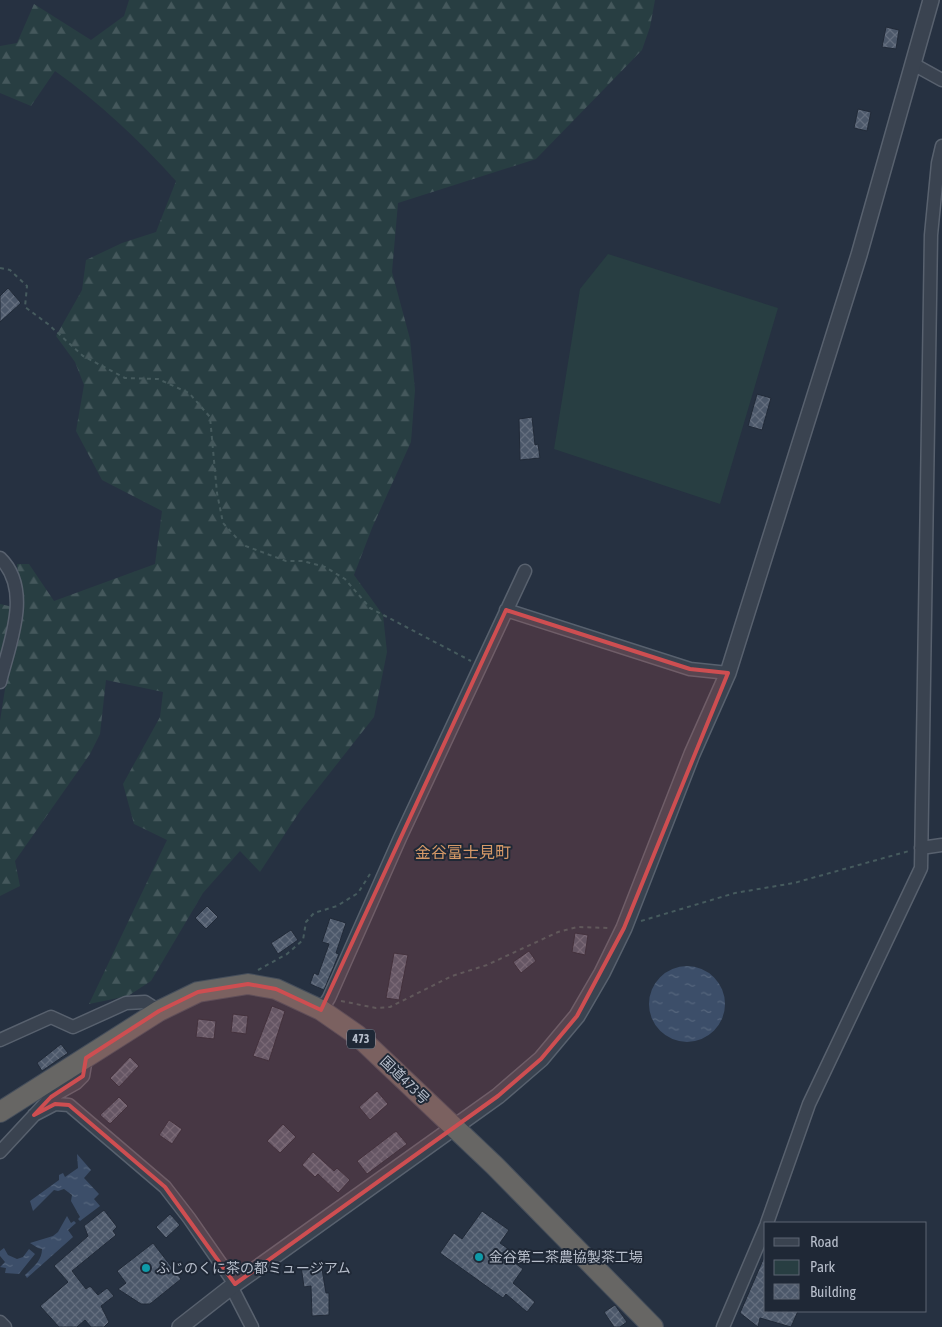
<svg xmlns="http://www.w3.org/2000/svg" width="942" height="1327" font-family="'Asap Condensed','Noto Sans JP',sans-serif">
	<defs>
		<pattern id="forest-firs" width="22" height="20" patternUnits="userSpaceOnUse" patternTransform="scale(1.25)"><rect width="22" height="20" fill="#283e42"/><path d="M5 1l3.5 6h-7zM16 11l3.5 6h-7z" fill="#45585c"/></pattern>
		<pattern id="water-ripples" width="26" height="14" patternUnits="userSpaceOnUse" patternTransform="scale(1.25)"><rect width="26" height="14" fill="#3c4e69"/><path d="M2 4q2-2 4 0t4 0M15 11q2-2 4 0t4 0" fill="none" stroke="#56667d"/></pattern>
		<pattern id="building-cross-hatch" width="8" height="8" patternUnits="userSpaceOnUse" patternTransform="scale(1.25)"><rect width="8" height="8" fill="#4c586a"/><path d="M0 0l8 8M0 8l8-8" fill="none" stroke="#646e7e"/></pattern>
	</defs>
	<rect width="100%" height="100%" fill="#263141"/>
	<path fill="#283e42" d="M608 254 778 308 720 504 554 449 580 289Z"/>
	<path fill="url(#forest-firs)" d="M129 0H655L650 27 642 50 536 159 398 203 392 272 410 339 415 390 411 442 372 528 354 575 383 615 387 652 374 717 300 811 260 872 240 851 203 893 151 981 128 996 89 1004 167 840 134 824 123 784 160 717 163 692 106 680 100 734 90 754 15 861 20 886 0 896V721L12 644 22 616 17 564H29L54 601 155 564 162 511 102 480 76 431 84 385 75 362 56 336 82 290 86 260 122 243 156 232 176 181C140 141 99 102 55 71L31 106 0 93V46L17 43 34 4 91 40 124 16Z
		M0 604 13 607 0 656Z"/>
	<path fill="url(#water-ripples)" d="M649 1004a38 38 0 1 1 76 0a38 38 0 1 1-76 0Z
		M77 1154 91 1170 84 1178 99 1194 94 1199 100 1206 80 1221 78 1219 80 1217 71 1201 72 1195 64 1189 58 1191 54 1190 33 1211 30 1201 59 1180V1175L63 1173 65 1177 78 1168Z
		M67 1216 71 1223 74 1221 76 1223 68 1230 73 1237 27 1278 25 1275C33 1267 42 1261 42 1249L38 1248 30 1243 53 1236 58 1232Z
		M4 1248 8 1255 17 1259 23 1257 29 1249 35 1254 19 1274 5 1273 6 1268 0 1267 5 1262 0 1256V1251Z"/>
	<path fill="url(#building-cross-hatch)" stroke="#212a38" d="M886 27 899 30 896 49 882 47Z
		M858 109 871 112 867 131 854 128Z
		M8 288 21 303 0 322V296Z
		M757 394 771 398 762 430 748 426Z
		M532 417 535 445 538 444 540 458 520 460 519 419Z
		M207 906 218 917 206 929 195 918Z
		M330 918 346 923 336 953 339 954 324 990 310 984 314 973 318 975 329 944 322 942Z
		M291 930 298 940 278 954 271 943Z
		M575 933 588 935 585 955 572 952Z
		M529 951 536 961 521 973 513 962Z
		M394 953 408 955 399 1000 386 998Z
		M272 1006 285 1011 269 1061 253 1056Z
		M233 1014 248 1016 246 1034 231 1032Z
		M198 1019 216 1021 214 1039 196 1037Z
		M61 1044 68 1053 42 1071 37 1063Z
		M130 1057 139 1066 119 1087 110 1078Z
		M377 1091 388 1104 370 1120 359 1107Z
		M119 1097 128 1106 110 1124 100 1115Z
		M169 1120 182 1129 172 1144 159 1135Z
		M283 1124 296 1137 280 1153 267 1141Z
		M396 1131 407 1144 367 1174 357 1161Z
		M313 1152 334 1171 337 1168 350 1180 338 1193 318 1174 315 1177 302 1165Z
		M104 1210 117 1227 113 1231 116 1235 72 1271 86 1289 90 1286 98 1295 107 1288 114 1296 101 1306 109 1322 104 1327H91L85 1320 77 1327H59L40 1306 68 1282 54 1266 88 1236 84 1226Z
		M482 1211 509 1230 500 1243 514 1253 511 1260 523 1269 513 1283 535 1302 527 1312 506 1294 503 1298 440 1253 454 1233 462 1239Z
		M170 1214 180 1225 166 1238 156 1227Z
		M153 1243 181 1279 150 1304H141L118 1289 126 1283 117 1271Z
		M766 1253V1311H798L791 1327 760 1318 758 1327 740 1313Z
		M321 1263 326 1293H329V1315L312 1316 311 1286 304 1287 301 1266Z
		M615 1305 627 1322 620 1327H614L604 1312Z"/>
	<g fill="none" stroke-linecap="round" stroke-linejoin="round">
		<g stroke="#58616e" stroke-width="15">
			<path id="minor" d="M913 64 942 80
				M0 558C33 590 9 644 0 682
				M506 610 690 669 728 673
				M921 848 942 845
				M321 1010 329 998 400 838 525 571
				M0 1040 51 1017 73 1027 126 1003 145 1002 159 1011
				M34 1115 55 1104 69 1105 165 1187 189 1218 235 1284
				M0 1152 51 1097 76 1083 83 1076 86 1058
				M767 1223 809 1104 921 868 931 235 938 163 942 146
				M232 1288 252 1327
				M0 1322 5 1327
				M723 1327 766 1226"/>
		</g>
		<g stroke="#58616e" stroke-width="18">
			<path id="tertiary" d="M180 1327 235 1284 498 1096 541 1059 577 1016 602 973 624 928 692 754 728 673 859 255 931 0"/>
		</g>
		<g stroke="#454e5b" stroke-width="22">
			<path id="trunk" d="M0 1112 159 1011 198 992 248 984 276 989 321 1010 357 1035 495 1166 653 1327"/>
		</g>
		<path stroke="#465b5e" stroke-width="2" stroke-dasharray="4 4" stroke-linecap="butt" d="M0 268 10 270 27 286 25 307 48 324 83 356 125 378 158 379 189 393 210 417 217 493 223 523 243 545 286 561H303L325 567 345 579 370 608 471 661
			M641 921 735 893 794 883 909 851
			M258 970 287 954 303 940 306 922 314 913 337 906 358 893 370 874
			M341 1001 376 1008 390 1007 452 976 487 965 558 932 577 927 610 928"/>
		<use href="#minor" stroke="#3a4350" stroke-width="12"/>
		<use href="#tertiary" stroke="#3a4350" stroke-width="15"/>
		<use href="#trunk" stroke="#676664" stroke-width="20"/>
	</g>
	<path fill="#ce4e51" fill-opacity="0.2" stroke="#ce4e51" stroke-width="4" stroke-linejoin="round" d="M506 610 690 669 728 673 624 928 577 1016 541 1059 498 1096 235 1284 165 1187 69 1105 55 1104 34 1115 51 1097 83 1076 86 1058 159 1011 198 992 248 984 276 989 321 1010Z"/>
	<g fill="#0f9aa8" stroke="#1f2836" stroke-width="2">
		<circle cx="479" cy="1257" r="5"/>
		<circle cx="146" cy="1268" r="5"/>
	</g>
	<g text-anchor="middle" stroke-width="4" stroke-linejoin="round" paint-order="stroke">
		<rect fill="#1f2836" stroke="#89919e" stroke-width="1" x="347" y="1029.5" width="28" height="19" rx="4"/>
		<g font-size="12" font-weight="bold" fill="#b7becb">
			<text x="361" y="1043">473</text>
		</g>
		<g font-size="14" fill="#b7becb" stroke="#1f2836">
			<text transform="translate(405 1080) rotate(44)" y="5">国道473号</text>
		</g>
		<g font-size="14" fill="#b7becb" stroke="#1f2836" text-anchor="start">
			<text x="489" y="1262">金谷第二茶農協製茶工場</text>
			<text x="156" y="1273">ふじのくに茶の都ミュージアム</text>
		</g>
		<g font-size="16" fill="#d59967" stroke="#1f2836">
			<text x="463" y="858">金谷富士見町</text>
		</g>
	</g>
	<rect x="764" y="1222" width="162" height="90" fill="#1f2836" stroke="#5c6472"/>
	<rect x="774" y="1238" width="25" height="8" fill="#3a4350" stroke="#5c6472"/>
	<text x="810" y="1247" font-size="15" fill="#b7becb">Road</text>
	<rect x="774" y="1260" width="25" height="15" fill="#283e42" stroke="#5c6472"/>
	<text x="810" y="1272" font-size="15" fill="#b7becb">Park</text>
	<rect x="774" y="1284" width="25" height="15" fill="url(#building-cross-hatch)" stroke="#5c6472"/>
	<text x="810" y="1297" font-size="15" fill="#b7becb">Building</text>
</svg>
